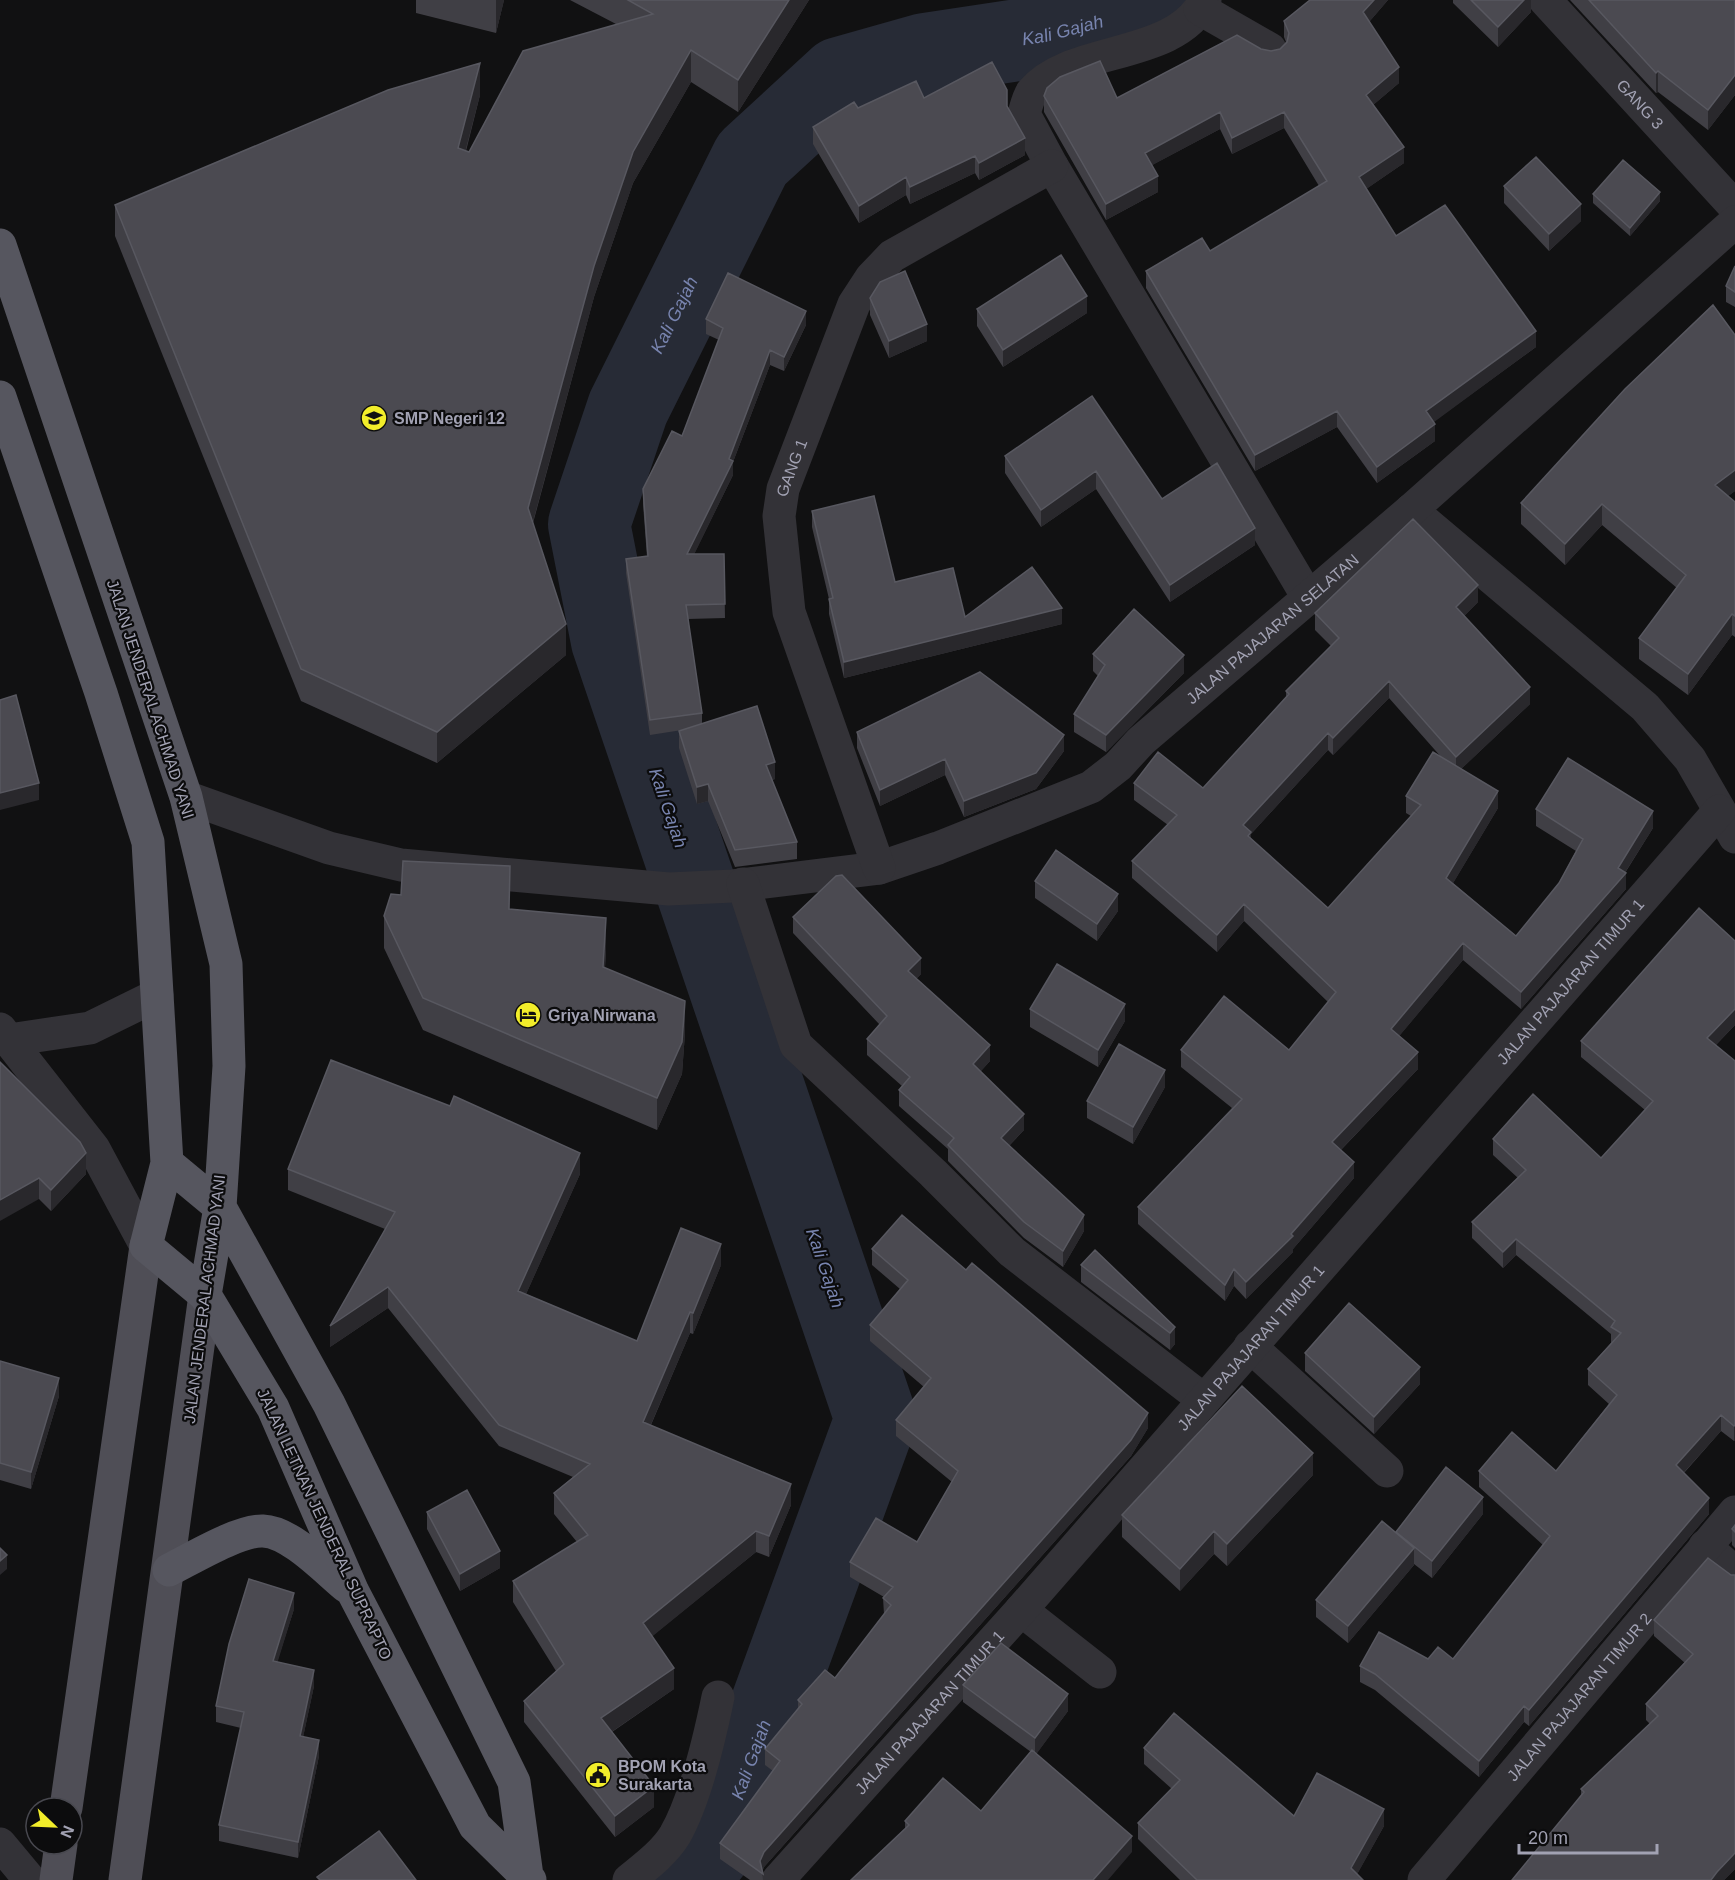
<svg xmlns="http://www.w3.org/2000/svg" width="1735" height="1880" font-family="Arial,sans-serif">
	<rect width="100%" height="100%" fill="#111112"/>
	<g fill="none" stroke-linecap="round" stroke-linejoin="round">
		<path stroke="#272b36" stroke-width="82" id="s1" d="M687 1880 724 1834 876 1419 612 641 589 524 628 408 752 159 840 78 925 54 1045 36 1148 9 1159 0"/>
		<g stroke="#333237" stroke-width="33">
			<path d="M1205 0C1175 61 1071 45 1032 92 1028 98 1026 107 1024 114L1052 166 1309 599"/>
			<path id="s2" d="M1545 0 1735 207"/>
			<path d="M1200 9 1270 49"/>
			<path d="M1411 510 1645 707 1690 759 1735 837"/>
			<path id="s3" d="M186 797 329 848 401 865 669 889 733 886 879 868 938 848 1091 787 1118 766 1141 741 1411 510 1735 222"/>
			<path id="s4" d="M879 868 789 612 779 516 783 489 854 304 871 278 892 256 1052 166"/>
			<path d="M743 884 796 1045 933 1173 1012 1252 1204 1400"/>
			<path d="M1250 1346 1387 1471"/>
			<path d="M1705 1546 1735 1573"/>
			<path d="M1021 1610 1100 1672"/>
			<path d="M0 1844 30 1880"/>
			<path d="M629 1880C645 1867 664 1853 675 1835 695 1800 710 1736 718 1697"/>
			<path id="s5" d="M778 1880 1021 1610 1719 811"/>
			<path id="s6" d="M1424 1880 1735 1512"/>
		</g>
		<path stroke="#333237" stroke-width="33" d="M0 1029 94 1149 146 1246
			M9 1040 90 1028 157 995"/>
		<path stroke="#4f4e56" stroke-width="33" d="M66 1808 146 1246
			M56 1880 61 1844
			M125 1880 205 1295"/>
		<path stroke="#56565f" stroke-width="33" d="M0 245 186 797 226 964 229 1066 220 1207 205 1295
			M0 397 101 693 148 842 167 1163 146 1246 205 1295 273 1408 353 1592 475 1826 530 1880
			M167 1163 220 1207 329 1404 514 1782 527 1876
			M169 1570C191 1559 239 1530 263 1531 291 1532 326 1570 347 1587"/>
	</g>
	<path fill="#403f45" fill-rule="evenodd" d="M416 0H504L496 33 416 13Z
		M570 0H809L738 112 691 82 633 183 594 297 533 523 566 655 437 763 301 701 115 236V205L480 95 466 151 469 152 616 24Z
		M1310 0H1388L1369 22 1399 83 1373 105 1404 163 1366 189 1396 236 1536 347 1433 422 1435 441 1377 483 1337 427 1255 471 1146 288V271L1210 251 1319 186 1284 128 1232 154 1220 129 1152 165 1158 192 1106 220 1044 112V96L1117 98 1261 49 1271 51 1280 49 1286 42 1284 37V21Z
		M1453 0H1531V12L1498 47 1453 3Z
		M1570 0H1735V95L1708 130 1658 92 1656 93Z
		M924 98 1007 106 1025 155 979 180 975 173 910 204 906 195 859 223 813 144V127L858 108Z
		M1504 186 1581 221 1549 251 1504 203Z
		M1593 194 1660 201 1630 236 1593 203Z
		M1735 266V307L1726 302V286Z
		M870 298 927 341 889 358 870 315Z
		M977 309 1087 313 1003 367 977 326Z
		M706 319 806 325 784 371 770 365 733 462V475L694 554H724L725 618 688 619 702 713V723L775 779 772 780 797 842V859L735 867 708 801 697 804 679 748V731L682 730 650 735 626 573V559L647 557 643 504V489L682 436 719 340 706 334Z
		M1735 335V491L1728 496 1735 502V637L1732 635 1688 695 1639 659V638L1677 588 1602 525 1565 565 1521 524V503Z
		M1092 396 1162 499 1255 545 1170 602 1096 489 1041 527 1005 473V456Z
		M812 511 895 582 965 617 1062 624 844 678 829 614V599L812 527Z
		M1478 602 1464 616 1530 704 1461 769 1498 808 1453 883 1516 936 1559 883 1576 851 1536 826V809L1653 828 1625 873 1626 889 1521 1009 1463 960 1399 1036 1418 1069 1341 1150 1354 1178 1293 1249V1252L1246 1299 1234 1286 1225 1301 1138 1224V1207L1232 1108 1181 1067V1050H1289L1328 1002 1244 921 1217 952 1132 878V861L1168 825 1134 800V783L1203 788 1286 698V691L1331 646 1315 630V613ZM1389 698 1442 758 1406 796V813L1411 816 1328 908 1251 839V834L1328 750 1333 755Z
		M1093 654 1184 673 1106 752 1074 732V714L1098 676 1093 671Z
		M857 732 1064 751 1036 789 964 817 945 775 880 806 857 748Z
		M1035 881 1118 911 1097 941 1035 898Z
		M510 909 606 950 605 968 685 1033 682 1074 657 1130 423 1030 384 948V916Z
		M793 917 921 974 916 979 990 1061 980 1072 1024 1130 1009 1146 1084 1231 1063 1267 1024 1238 948 1161V1149L899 1106V1090L902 1086 867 1055V1039L880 1025 793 933Z
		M1735 941V1025L1716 1045 1735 1061V1440L1734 1441 1721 1431 1684 1473 1709 1514 1529 1726 1524 1722 1479 1777 1375 1690 1360 1682V1666L1428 1659H1453L1543 1545 1479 1487V1471H1556L1609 1404 1588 1385V1369L1611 1343V1334L1516 1255 1503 1268 1472 1238V1222L1518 1178 1493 1155V1139L1601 1158 1645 1110 1581 1057V1041Z
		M1030 1009 1125 1021 1098 1067 1030 1027Z
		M0 1062 86 1174 51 1211 39 1199Z
		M1165 1087 1133 1144 1087 1118V1101Z
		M288 1169 580 1174 526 1294 637 1341 721 1265 693 1334 690 1333 651 1425 791 1505 769 1557 756 1552 652 1636 674 1689 612 1732 654 1807 615 1837 524 1722V1701L556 1671 513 1602V1581L577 1542 554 1514V1493L573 1477 499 1446 388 1308 330 1347 385 1229 288 1190Z
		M872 1249 1148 1428 1131 1456 764 1867 762 1872 763 1880H750L720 1859V1843L773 1771 765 1765V1749L798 1709V1700L835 1678 884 1614 883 1598 884 1597 850 1577V1562L917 1542 952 1482 896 1436V1420L924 1387 870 1341V1325L900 1289 872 1265Z
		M1081 1265 1175 1327V1344L1170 1350 1081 1282Z
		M1305 1353 1420 1384 1374 1434 1305 1371Z
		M0 1361 59 1396 31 1489 0 1480Z
		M1313 1475 1227 1566 1214 1554 1180 1591 1122 1537V1515Z
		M427 1512 500 1568 460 1591 427 1529Z
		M1483 1514 1432 1578 1414 1564V1565L1348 1643 1316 1617V1600L1396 1533Z
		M1735 1525V1548L1732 1545V1529Z
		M1731 1575H1735V1869L1724 1880H1512L1581 1796V1789L1650 1724 1646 1720V1704L1685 1663 1654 1636V1620Z
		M294 1609 277 1662 314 1686 303 1737 319 1756 298 1858 219 1841V1825L241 1728 216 1722V1706Z
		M963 1685 1068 1711 1036 1754 1132 1852 905 1828V1821L981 1811 1031 1752 963 1702Z
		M1144 1748 1294 1816 1384 1826 1357 1874 1363 1880H1180L1138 1839V1823L1172 1789 1144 1764Z"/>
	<path fill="#29282c" d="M496 0H504L496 33Z
		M789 0H809L738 112V80Z
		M1374 0H1388L1363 29V12Z
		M1524 0H1531V12L1498 47V27Z
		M691 50V82L633 183 594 297 528 540V508L594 266 633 152Z
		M480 63V95L458 179V148Z
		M1399 67V83L1366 111V95Z
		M1658 71V92L1656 93V73Z
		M1735 75V95L1708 130V110Z
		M1220 112V129L1145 169V153Z
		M1284 112V128L1232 154V138Z
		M1025 138V155L979 180V163Z
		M1404 147V163L1359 194V177Z
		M975 156V173L910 204V187Z
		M1158 176V192L1106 220V204Z
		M906 177V195L859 223V206Z
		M1660 192V201L1630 236V228Z
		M1581 204V221L1549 251V234Z
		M1087 296V313L1003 367V350Z
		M806 311V325L784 371V357Z
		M927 324V341L889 358V341Z
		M1536 331V347L1426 428V411Z
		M770 350V365L733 462V475L687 569V554L729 459Z
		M1337 411V427L1255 471V455Z
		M1435 424V441L1377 483V467Z
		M1735 470V491L1715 506V485Z
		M1096 471V489L1041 527V510Z
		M1602 504V525L1565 565V544Z
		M1255 528V545L1170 602V585Z
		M1478 585V602L1456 624V607Z
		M1062 608V624L844 678V662Z
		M1732 614V635L1688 695V674Z
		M566 624V655L437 763V732Z
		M1184 655V673L1106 752V735Z
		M1389 681V698L1333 755V738Z
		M1530 687V704L1456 774V757Z
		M1328 733V750L1251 834V849L1243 825Z
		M1064 735V751L1036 789 964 817V801Z
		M945 759V775L880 806V790Z
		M775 762V779L766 782V765Z
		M39 783V800L0 810V793Z
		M708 784V801L697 804V787Z
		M1498 791V808L1446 895V878Z
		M1653 811V828L1624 874 1626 873V889L1521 1009V992L1618 868Z
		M1118 894V911L1097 941V924Z
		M1244 904V921L1217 952V935Z
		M606 918V950L603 999V967Z
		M1463 943V960L1391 1046V1029Z
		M921 958V974L908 987V971Z
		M685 1001V1033L682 1074 657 1130V1098Z
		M1125 1004V1021L1098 1067V1050Z
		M1735 1009V1025L1707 1054V1038Z
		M990 1045V1061L973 1080V1064Z
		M1418 1052V1069L1332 1159V1142Z
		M1165 1070V1087L1133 1144V1127Z
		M1024 1114V1130L1001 1154V1138Z
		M86 1153V1174L51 1211V1190Z
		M580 1153V1174L518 1312V1291Z
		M1354 1162V1178L1293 1249V1252L1246 1299V1282L1291 1234Z
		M39 1178V1199L0 1221V1200Z
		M1084 1215V1231L1063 1267V1251Z
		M1516 1239V1255L1503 1268V1252Z
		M721 1244V1265L693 1334V1313Z
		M1234 1269V1286L1225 1301V1285Z
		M388 1287V1308L330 1347V1326Z
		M690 1312V1333L643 1443V1422Z
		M1175 1327V1344L1170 1350V1333Z
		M1420 1367V1384L1374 1434V1417Z
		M59 1378V1396L31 1489V1472Z
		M1148 1413V1428L1131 1456 764 1867 761 1873 760 1861 764 1852Z
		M1721 1415V1431L1676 1481V1465Z
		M1735 1425V1440L1734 1441V1426Z
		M1313 1453V1475L1227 1566V1544Z
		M791 1484V1505L769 1557V1536Z
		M1483 1497V1514L1432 1578V1561Z
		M1709 1498V1514L1529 1726V1710Z
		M756 1531V1552L643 1644V1623Z
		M1214 1531V1554L1180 1591V1569Z
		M1414 1548V1565L1348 1643V1626Z
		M500 1551V1568L460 1591V1574Z
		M7 1555V1569L0 1575V1561Z
		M294 1593V1609L273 1677V1661Z
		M674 1668V1689L601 1739V1718Z
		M314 1670V1686L300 1752V1736Z
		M1068 1694V1711L1035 1756V1738Z
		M1524 1706V1722L1479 1777V1761Z
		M319 1740V1756L298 1858V1842Z
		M654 1786V1807L615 1837V1816Z
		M1384 1809V1826L1354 1880 1351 1868Z
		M1132 1836V1852L1108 1880H1093Z
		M1735 1853V1869L1724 1880H1711L1717 1872Z"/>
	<path fill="#4b4a51" stroke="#585860" stroke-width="1.5" d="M628 0H789L738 80 691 50 633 152 594 266 528 508 566 624 437 732 301 669 115 205 388 90 480 63 458 148 469 152 523 51 653 14Z
		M1310 0H1374L1363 12 1399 67 1366 95 1404 147 1359 177 1396 236 1445 205 1536 331 1426 411 1435 424 1377 467 1337 411 1255 455 1146 271 1202 238 1210 251 1327 181 1284 112 1232 138 1220 112 1145 153 1158 176 1106 204 1044 96 1047 88 1060 77 1100 61 1117 98 1237 35 1261 49 1271 51 1280 49 1287 42 1289 33 1284 21Z
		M1471 0H1524L1498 27Z
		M1589 0H1735V75L1708 110 1658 71 1656 73Z
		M992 62 1007 90V106L1025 138 979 163 975 156 910 187 906 177 859 206 813 127 854 102 858 108 916 81 924 98Z
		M1536 157 1581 204 1549 234 1504 186Z
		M1623 160 1660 192 1630 228 1593 194Z
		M1061 255 1087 296 1003 350 977 309Z
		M1735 266V292L1726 286Z
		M905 271 927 324 889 341 870 298 880 282Z
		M728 273 806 311 784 357 770 350 729 459 733 461 687 554H724L725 604 686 605 702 713 650 720 626 559 648 556 643 489 672 431 682 436 723 328 706 319Z
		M1713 305 1735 335V470L1715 485 1735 502V616L1732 614 1688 674 1639 638 1686 575 1602 504 1565 544 1521 503 1625 389Z
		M1092 396 1162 499 1217 463 1255 528 1170 585 1096 471 1041 510 1005 456Z
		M874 496 895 582 953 568 965 617 1032 567 1062 608 844 662 829 599 833 598 812 511Z
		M1413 519 1478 585 1456 607 1530 687 1456 757 1389 681 1333 738 1328 733 1243 825 1251 832 1248 836 1328 908 1421 805 1406 796 1433 752 1498 791 1446 878 1516 936 1559 883 1583 839 1536 809 1568 758 1653 811 1618 868 1626 873 1521 992 1463 943 1391 1029 1418 1052 1332 1142 1354 1162 1291 1234 1293 1236 1246 1282 1234 1269 1225 1285 1138 1207 1242 1099 1181 1050 1224 996 1289 1050 1336 992 1244 904 1217 935 1132 861 1177 815 1134 783 1158 752 1203 788 1289 694 1286 691 1339 638 1315 613Z
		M1134 609 1184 655 1106 735 1074 714 1105 665 1093 654Z
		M980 672 1064 735 1036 773 964 801 945 759 880 790 857 732Z
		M16 695 39 783 0 793V700Z
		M757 706 775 762 766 765 797 842 735 850 708 784 697 787 679 731Z
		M1056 850 1118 894 1097 924 1035 881Z
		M403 861 510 866 509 909 606 918 603 967 685 1001 682 1042 657 1098 423 998 384 916 391 894 401 895Z
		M842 875 921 958 908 971 990 1045 973 1064 1024 1114 1001 1138 1084 1215 1063 1251 1024 1222 948 1145 954 1138 899 1090 910 1077 867 1039 887 1016 793 917 836 876Z
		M1699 908 1735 941V1009L1707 1038 1735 1061V1425L1734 1426 1721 1415 1676 1465 1709 1498 1529 1710 1524 1706 1479 1761 1375 1674 1360 1666 1379 1632 1428 1659 1438 1647 1453 1659 1550 1536 1479 1471 1512 1432 1556 1471 1617 1395 1588 1369 1621 1333 1611 1327 1615 1321 1516 1239 1503 1252 1472 1222 1526 1170 1493 1139 1533 1094 1601 1158 1653 1101 1581 1041Z
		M1057 964 1125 1004 1098 1050 1030 1009Z
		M1119 1044 1165 1070 1133 1127 1087 1101Z
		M331 1060 450 1106 454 1096 580 1153 518 1291 637 1341 681 1228 721 1244 693 1313 690 1312 643 1422 791 1484 769 1536 756 1531 643 1623 674 1668 601 1718 654 1786 615 1816 524 1701 564 1664 513 1581 588 1535 554 1493 590 1464 499 1425 388 1287 330 1326 395 1212 288 1169Z
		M0 1062 80 1142 86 1153 51 1190 39 1178 0 1200Z
		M902 1215 966 1270 972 1263 1148 1413 1131 1440 764 1852 760 1861 763 1874 720 1843 780 1761 765 1749 802 1704 798 1700 825 1670 835 1678 891 1605 883 1598 893 1587 850 1562 876 1518 917 1542 958 1471 896 1420 931 1378 870 1325 908 1280 872 1249Z
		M1095 1250 1175 1327 1170 1333 1081 1265Z
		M1349 1303 1420 1367 1374 1417 1305 1353Z
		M0 1361 59 1378 31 1472 0 1463Z
		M1242 1386 1313 1453 1227 1544 1214 1531 1180 1569 1122 1515Z
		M1446 1467 1483 1497 1432 1561 1396 1532Z
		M467 1490 500 1551 460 1574 427 1512Z
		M1382 1521 1414 1548 1348 1626 1316 1600Z
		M1735 1525V1532L1732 1529Z
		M0 1548 7 1555 0 1561Z
		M1708 1558 1731 1575H1735V1853L1717 1872 1711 1880H1512L1584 1792 1581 1789 1658 1716 1646 1704 1693 1654 1654 1620Z
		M249 1579 294 1593 273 1661 314 1670 300 1736 319 1740 298 1842 219 1825 244 1712 216 1706 229 1644Z
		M1001 1643 1068 1694 1035 1738 963 1685Z
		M1174 1713 1294 1816 1317 1773 1384 1809 1351 1868 1363 1880H1197L1138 1823 1180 1780 1144 1748Z
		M1032 1750 1132 1836 1093 1880H851L909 1825 905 1821 943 1778 981 1811Z
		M379 1831 416 1880H320L317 1877Z"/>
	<defs>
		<g id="school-disc" transform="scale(1.35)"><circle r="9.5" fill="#f2ed2a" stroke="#0c0c0d"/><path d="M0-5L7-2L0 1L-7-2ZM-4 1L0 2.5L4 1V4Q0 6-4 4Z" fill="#111"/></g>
		<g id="hotel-disc" transform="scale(1.35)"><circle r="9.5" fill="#f2ed2a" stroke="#0c0c0d"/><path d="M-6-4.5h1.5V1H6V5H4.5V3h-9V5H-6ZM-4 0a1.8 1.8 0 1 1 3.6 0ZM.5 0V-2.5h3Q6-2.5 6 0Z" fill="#111"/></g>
		<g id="civic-disc" transform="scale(1.35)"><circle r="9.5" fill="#f2ed2a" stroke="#0c0c0d"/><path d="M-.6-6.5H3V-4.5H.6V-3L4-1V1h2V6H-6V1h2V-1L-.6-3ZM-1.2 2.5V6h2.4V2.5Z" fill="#111"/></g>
	</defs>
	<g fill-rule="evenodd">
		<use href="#school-disc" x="374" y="418"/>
		<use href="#hotel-disc" x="528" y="1015"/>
		<use href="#civic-disc" x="598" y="1775"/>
	</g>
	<g text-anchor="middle" stroke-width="4.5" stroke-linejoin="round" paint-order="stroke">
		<g font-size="16" fill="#a2a2b3" stroke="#0c0c0d">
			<text dy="6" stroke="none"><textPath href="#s2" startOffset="141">GANG 3</textPath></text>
			<text dy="6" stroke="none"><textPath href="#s4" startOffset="418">GANG 1</textPath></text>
			<text dy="6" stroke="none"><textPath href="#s3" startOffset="1174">JALAN PAJAJARAN SELATAN</textPath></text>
			<text transform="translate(151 699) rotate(72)" y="6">JALAN JENDERAL ACHMAD YANI</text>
			<text dy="6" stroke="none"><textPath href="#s5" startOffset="1198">JALAN PAJAJARAN TIMUR 1</textPath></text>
			<text transform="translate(204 1299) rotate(-83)" y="6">JALAN JENDERAL ACHMAD YANI</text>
			<text dy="6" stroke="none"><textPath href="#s5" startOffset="712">JALAN PAJAJARAN TIMUR 1</textPath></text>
			<text transform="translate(325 1524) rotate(65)" y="6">JALAN LETNAN JENDERAL SUPRAPTO</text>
			<text dy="6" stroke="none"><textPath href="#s6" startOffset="240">JALAN PAJAJARAN TIMUR 2</textPath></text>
			<text dy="6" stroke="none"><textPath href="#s5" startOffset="226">JALAN PAJAJARAN TIMUR 1</textPath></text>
		</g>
		<g font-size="16" font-weight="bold" fill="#a2a2b3" stroke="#0c0c0d" text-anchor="start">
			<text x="394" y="424">SMP Negeri 12</text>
			<text x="548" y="1021">Griya Nirwana</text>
			<text x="618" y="1772">BPOM Kota<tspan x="618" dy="18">Surakarta</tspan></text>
		</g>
		<g font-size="18" font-style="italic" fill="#7884af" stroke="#0c0c0d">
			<text dy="6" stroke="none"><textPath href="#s1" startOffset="2190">Kali Gajah</textPath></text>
			<text dy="6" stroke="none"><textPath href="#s1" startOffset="1668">Kali Gajah</textPath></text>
			<text transform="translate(668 808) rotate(71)" y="6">Kali Gajah</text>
			<text transform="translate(825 1268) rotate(71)" y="6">Kali Gajah</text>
			<text dy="6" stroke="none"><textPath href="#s1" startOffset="138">Kali Gajah</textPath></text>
		</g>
	</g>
	<g transform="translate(54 1826) rotate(113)"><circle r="28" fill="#0c0c0d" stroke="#48484f" stroke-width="1.5"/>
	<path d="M0-4.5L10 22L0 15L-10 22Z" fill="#f2ed2a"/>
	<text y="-9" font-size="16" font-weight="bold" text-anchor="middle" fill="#a2a2b3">N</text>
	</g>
	<path d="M1519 1844v9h138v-9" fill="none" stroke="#a2a2b3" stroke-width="3"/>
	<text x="1528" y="1844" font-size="18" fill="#a2a2b3" stroke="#0c0c0d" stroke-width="4.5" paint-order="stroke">20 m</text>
</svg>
